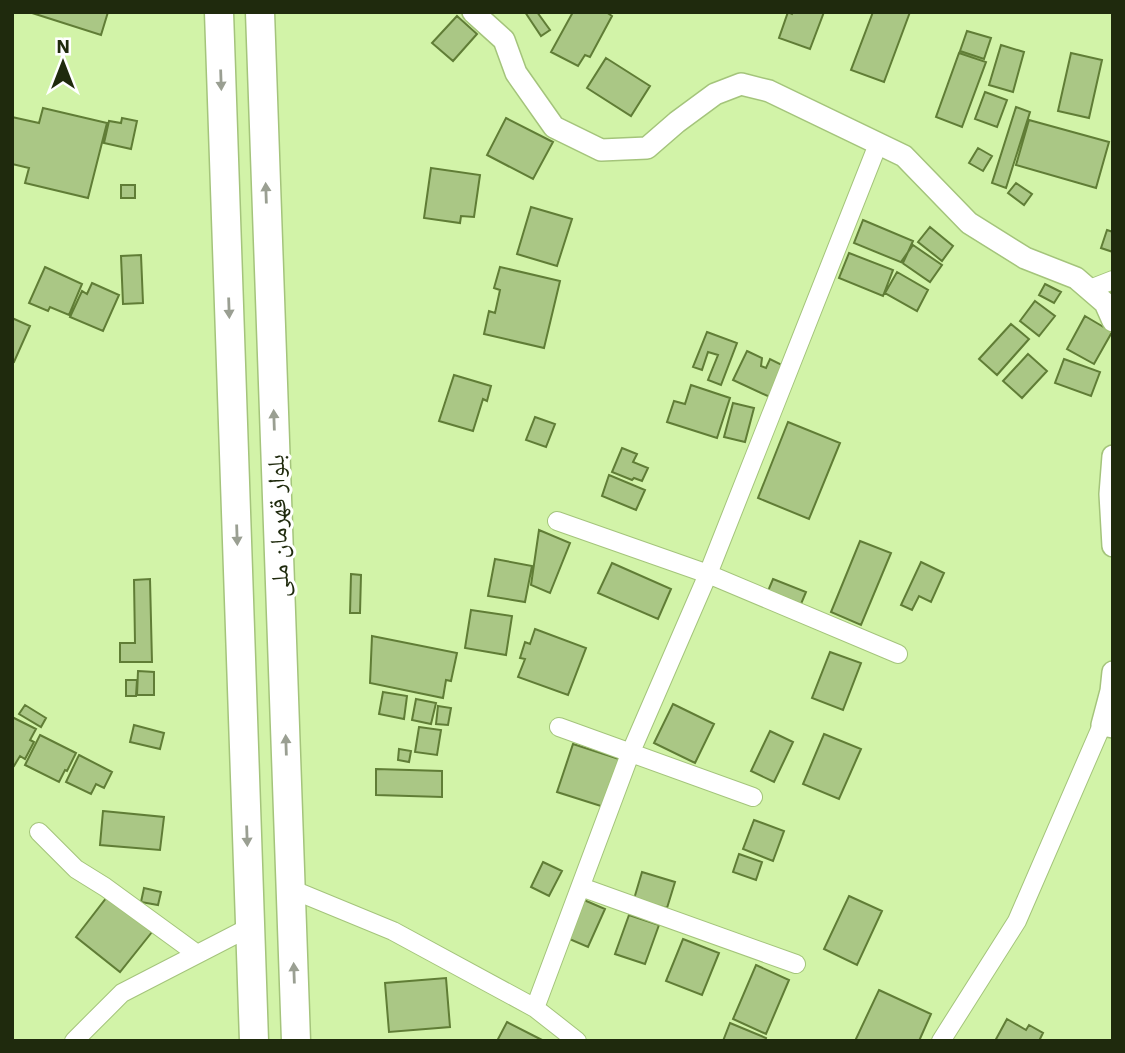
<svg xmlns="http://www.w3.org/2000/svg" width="1125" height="1053" font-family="'IBM Plex Sans','Noto Naskh Arabic',sans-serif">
	<rect width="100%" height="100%" fill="#d2f3a8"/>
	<path fill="#aac785" stroke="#607d36" stroke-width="2" d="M29 12H108L101 35Z
		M525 12H537L550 30 541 36Z
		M573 12H606L612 16 590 57 585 55 578 66 551 52Z
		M788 12 792 14 793 12H824L810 49 779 38Z
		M873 12H910L884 82 851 70Z
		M457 16 477 34 453 61 432 43Z
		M967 31 991 38 984 59 960 51Z
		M1001 45 1024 52 1013 92 989 85Z
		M959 53 986 62 962 127 936 117Z
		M1071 53 1102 60 1089 118 1058 111Z
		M606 58 650 86 631 116 587 88Z
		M985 92 1007 100 997 127 975 119Z
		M1016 107 1030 112 1006 188 992 183Z
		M43 108 107 123 88 198 25 183 29 168 12 164V117L39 123Z
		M122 118 137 121 131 149 104 143 109 121 121 123Z
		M506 118 553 142 533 179 487 155Z
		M1029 120 1109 142 1096 188 1016 165Z
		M978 148 992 156 983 171 969 163Z
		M431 168 480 175 474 217 461 216 460 223 424 218Z
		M1016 183 1032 194 1024 205 1008 193Z
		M121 185H135V198H121Z
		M531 207 572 219 557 266 517 254Z
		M863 220 913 241 903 263 854 243Z
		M930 227 953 246 942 261 918 242Z
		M1107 230 1113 232V252L1101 248Z
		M913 245 942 265 930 282 901 262Z
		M849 253 893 270 883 296 839 278Z
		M141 255 143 303 123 304 121 256Z
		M45 267 82 284 69 315 50 307 48 311 29 303Z
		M500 267 560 281 544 348 484 334 489 311 495 313 500 290 494 288Z
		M897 272 928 290 917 311 885 293Z
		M92 283 119 295 103 331 70 317 82 291 87 294Z
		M1045 284 1061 292 1054 303 1039 295Z
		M1035 301 1055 316 1039 336 1020 321Z
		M1085 316 1112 332 1094 364 1067 349Z
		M12 318 30 326 14 362 12 361Z
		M1011 324 1029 339 997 375 979 359Z
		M707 332 737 343 721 385 708 380 718 355 708 352 702 370 693 367Z
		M747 351 762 358 761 366 766 368 770 359 786 367 772 398 733 380Z
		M1028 354 1047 371 1022 398 1003 381Z
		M1064 359 1100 372 1091 396 1055 383Z
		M454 375 491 386 487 401 483 399 473 431 439 421Z
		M691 385 730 398 717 438 667 422 674 401 685 404Z
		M733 403 754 408 745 442 724 437Z
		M535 417 555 424 546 447 526 440Z
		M788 422 840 443 809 519 758 498Z
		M622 448 637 454 633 462 648 468 642 481 634 478 632 480 612 472Z
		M609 475 645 490 636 510 602 496Z
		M539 530 570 543 550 593 531 585Z
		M860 541 891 553 861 625 831 612Z
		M495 559 532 566 525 602 488 596Z
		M921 562 944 573 931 602 919 596 912 610 901 605Z
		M612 563 671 589 658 619 598 593Z
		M351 574 361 575 360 613H350Z
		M150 579 152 662H120V643H135L134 580Z
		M773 579 806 592 801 604 768 591Z
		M471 610 512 616 506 655 465 648Z
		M535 629 586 648 568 695 518 677 525 659 520 658 525 642 530 644Z
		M372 636 457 653 451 681 446 680 443 698 370 683Z
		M830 652 861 663 843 710 812 698Z
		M138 671 154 672V695H137Z
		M126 680H137L136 696H126Z
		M383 692 407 696 404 719 379 714Z
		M416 699 436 703 431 724 412 720Z
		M673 704 714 724 695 763 654 743Z
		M25 705 46 718 41 727 19 714Z
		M438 706 451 708 448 725 436 724Z
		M12 717 36 729 30 740 34 742 25 759 20 756 14 766 12 765Z
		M134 725 164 733 160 749 130 742Z
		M419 727 441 730 437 755 415 752Z
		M770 731 793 742 774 782 751 771Z
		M824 734 861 749 839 799 803 784Z
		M40 735 76 753 67 771 65 770 59 782 25 765Z
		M573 744 619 759 604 807 557 792Z
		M399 749 411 751 409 762 398 760Z
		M79 755 112 772 104 788 96 784 91 794 66 782Z
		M376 769 442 771V797L376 795Z
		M103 811 164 817 160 850 100 845Z
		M754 820 784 831 773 861 743 849Z
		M739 854 762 862 756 880 733 872Z
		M543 862 562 871 549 896 531 887Z
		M642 872 675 882 667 908 634 899Z
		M144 888 161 892 158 905 141 902Z
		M849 896 882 911 857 965 824 949Z
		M107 897 152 932 120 972 76 937Z
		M584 900 605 909 588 947 567 938Z
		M629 915 659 925 645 964 615 954Z
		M683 939 719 953 702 995 666 981Z
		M756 965 789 980 766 1034 733 1019Z
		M446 978 450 1027 389 1032 385 983Z
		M879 990 931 1014 919 1041H855Z
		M1007 1019 1026 1030 1029 1025 1043 1033 1039 1041H995Z
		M507 1022 544 1041H497Z
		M730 1023 766 1038 765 1041H723Z"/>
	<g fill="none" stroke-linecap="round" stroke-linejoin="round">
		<g stroke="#a4c47b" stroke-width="20">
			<path id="minor" d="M1090 289 1113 280
				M557 521 708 574 898 654
				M559 727 753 797
				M39 832 76 869 105 887 197 954
				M581 887 796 964
				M291 889 393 931 535 1008 577 1041
				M535 1008 630 754 708 574 878 144
				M74 1041 122 993 250 927
				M941 1041 1017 921 1102 725"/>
		</g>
		<g stroke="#a4c47b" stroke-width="24">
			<path id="tertiary" d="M473 12 504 40 516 73 554 127 601 150 647 148 677 122 715 94 741 84 769 91 904 156 969 223 1025 258 1076 278 1105 303 1113 321
				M1113 456 1110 494 1113 546
				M1113 672 1111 691 1102 725 1113 727"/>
		</g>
		<g stroke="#a4c47b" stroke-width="31">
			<path id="trunk" d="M219 12 254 1041
				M260 12 296 1041"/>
		</g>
		<use href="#minor" stroke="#fff" stroke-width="18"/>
		<use href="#tertiary" stroke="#fff" stroke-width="21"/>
		<use href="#trunk" stroke="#fff" stroke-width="28"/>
	</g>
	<defs><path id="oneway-solid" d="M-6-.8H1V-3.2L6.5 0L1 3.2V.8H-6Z" transform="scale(1.75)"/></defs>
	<g fill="#9a9f92">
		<use href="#oneway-solid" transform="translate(221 80) rotate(88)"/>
		<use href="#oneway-solid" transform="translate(266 193) rotate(-92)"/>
		<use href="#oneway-solid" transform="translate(229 308) rotate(88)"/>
		<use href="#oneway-solid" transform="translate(274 420) rotate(-92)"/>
		<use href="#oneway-solid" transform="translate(237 535) rotate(88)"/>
		<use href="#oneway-solid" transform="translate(286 745) rotate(-92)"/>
		<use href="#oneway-solid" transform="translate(247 836) rotate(88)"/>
		<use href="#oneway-solid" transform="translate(294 973) rotate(-92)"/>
	</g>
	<g text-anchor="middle" stroke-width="6" stroke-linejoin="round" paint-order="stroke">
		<g font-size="24" fill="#1f2a0d" stroke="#fff">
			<text transform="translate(278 526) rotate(-92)" y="8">بلوار قهرمان ملی</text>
		</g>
	</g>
	<rect width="1125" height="1053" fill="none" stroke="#1f2a0d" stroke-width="28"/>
	<g transform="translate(63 63)" stroke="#ffffff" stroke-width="5" paint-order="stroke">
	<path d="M0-5L12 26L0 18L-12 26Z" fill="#1f2a0d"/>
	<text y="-10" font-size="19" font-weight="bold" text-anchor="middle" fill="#1f2a0d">N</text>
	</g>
</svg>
